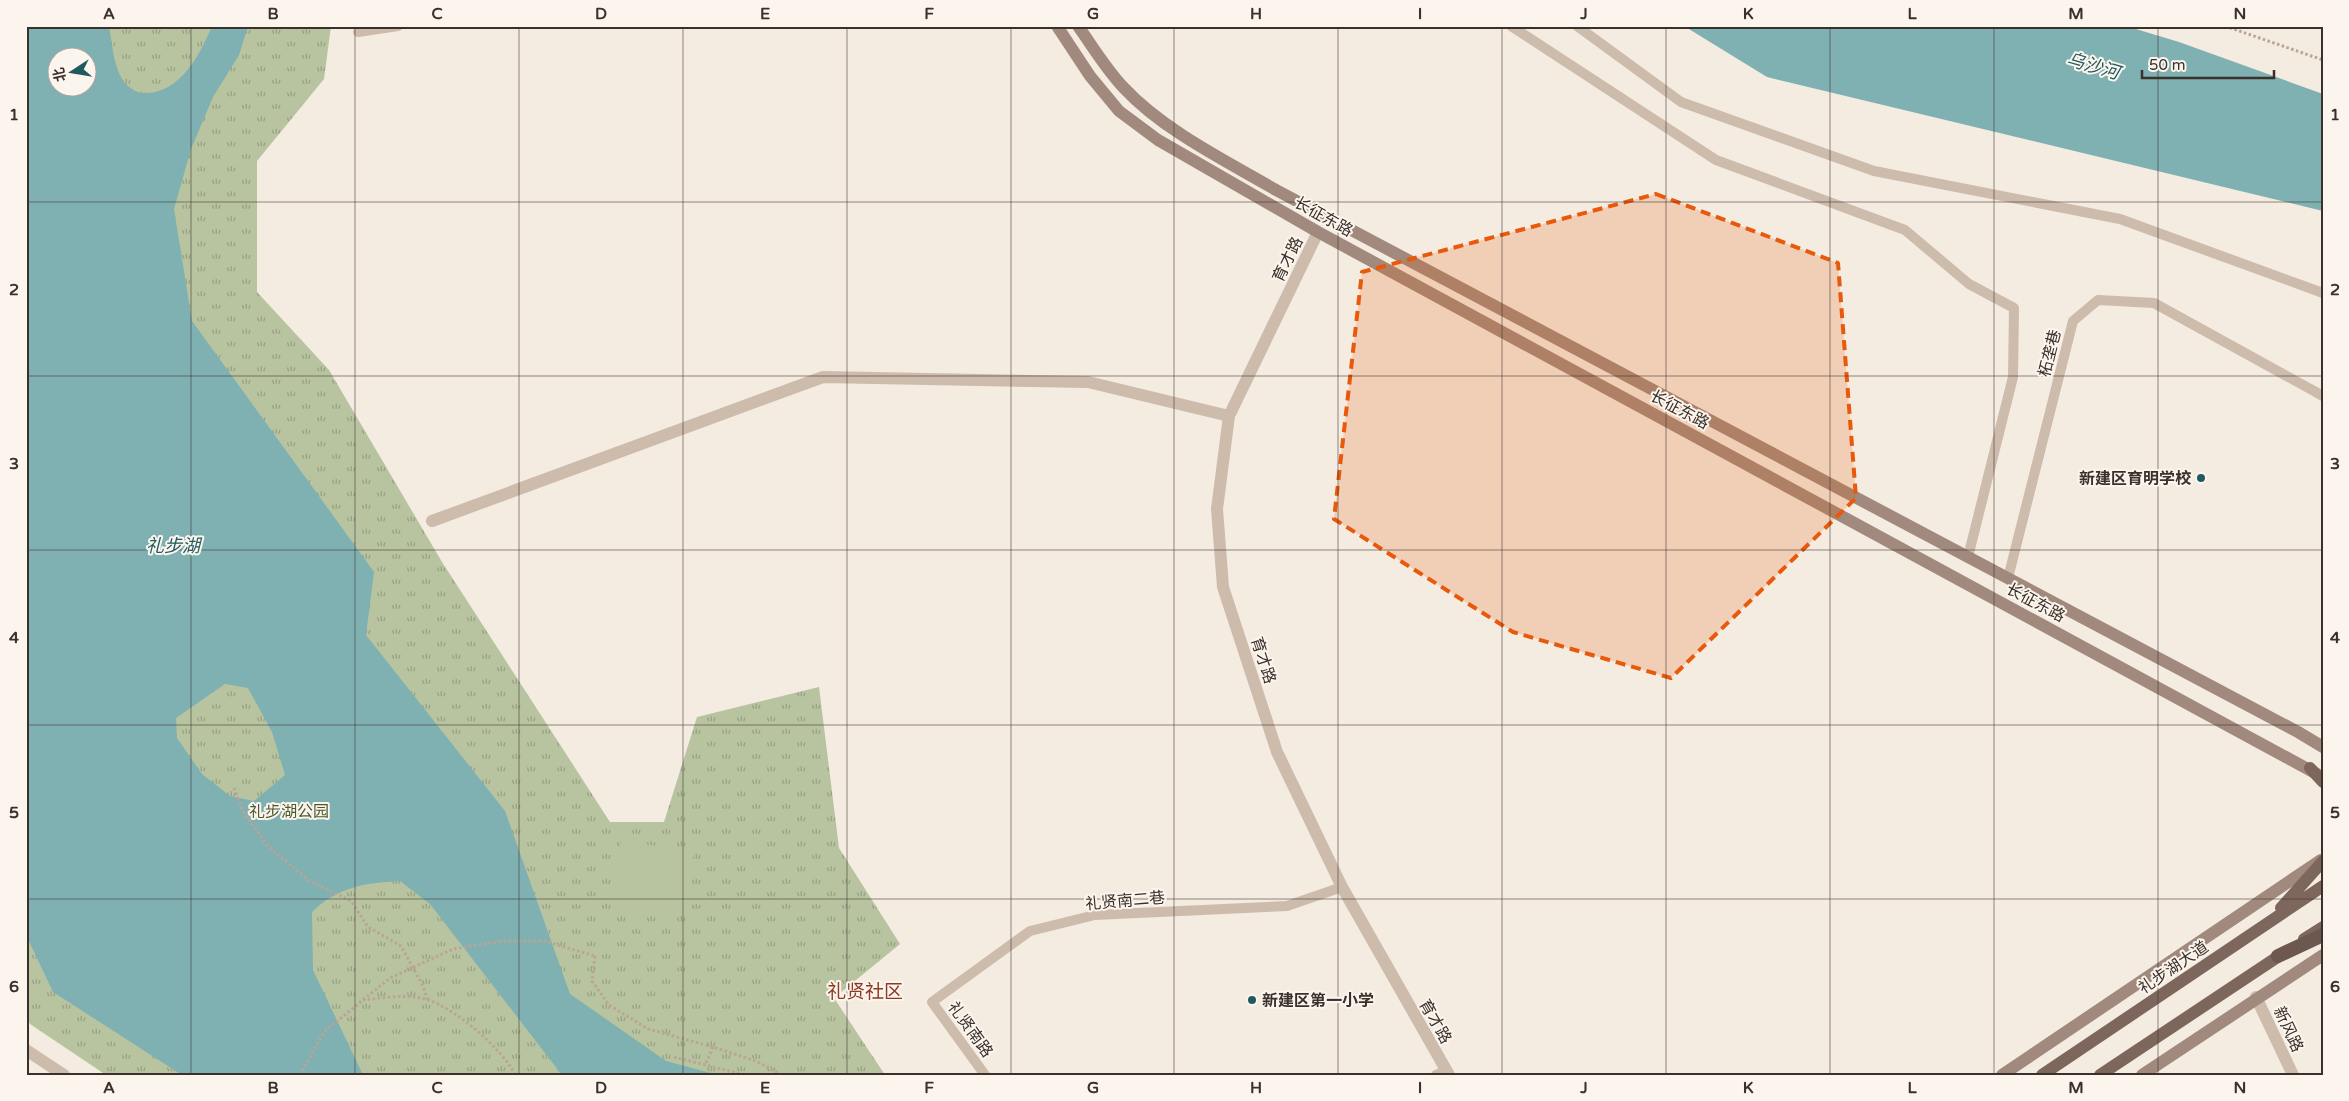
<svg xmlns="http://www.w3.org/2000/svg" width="2349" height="1101" font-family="'Varela Round','Noto Sans SC',sans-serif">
	<defs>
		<pattern id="grass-tufts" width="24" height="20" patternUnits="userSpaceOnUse" patternTransform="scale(1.25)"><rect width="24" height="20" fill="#b8c4a0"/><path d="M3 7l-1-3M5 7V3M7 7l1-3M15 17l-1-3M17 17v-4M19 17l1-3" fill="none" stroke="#97a083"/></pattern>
	</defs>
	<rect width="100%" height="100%" fill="#f4ebe1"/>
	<path fill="url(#grass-tufts)" fill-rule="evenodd" d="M26 26H331L324 79 257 161V292L329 370 442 562 610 822H664L697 717 819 687 839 848 900 944 834 998 885 1075H106L30 1024 26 1015ZM58 58H88V88H58Z"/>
	<path fill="#b8c4a0" d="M621 841 694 851 686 916 612 906Z"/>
	<path fill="#7fb0b2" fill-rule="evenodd" d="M26 26H109C112 43 113 63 122 79 125 85 136 93 143 93 179 95 200 55 212 26H248L239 55 213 97 191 149 174 209 192 321 374 572 366 635 505 811 570 994 666 1061 718 1075H562L430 904 400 881C364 883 338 887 312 912L313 970 363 1075H182L53 992 26 935ZM58 58H88V88H58ZM225 684 248 688 272 732 285 775 254 801 230 796 202 774 177 738 176 718Z
		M1684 26H2126L2179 42 2323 94V211L1767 77Z"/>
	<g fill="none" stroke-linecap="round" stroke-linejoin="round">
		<path stroke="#b9a596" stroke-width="3" stroke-dasharray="2.5 2.5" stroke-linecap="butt" d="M2225 26 2323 60
			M234 788 243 811 267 845 308 880 351 901 368 927 401 946 422 984 428 1000
			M595 956 592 981 609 1005 648 1029 713 1047 756 1061 782 1075
			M363 1000C384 998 408 993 428 1000 456 1009 503 1049 515 1075
			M674 1057 745 1075
			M706 1063 713 1047"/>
		<path stroke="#cdbbac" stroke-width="10" d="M1511 26 1716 160 1905 230 1969 284 2014 308 2013 377 1968 557
			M1577 26 1681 102 1874 171 2120 219 2323 293
			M358 32 398 26
			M2008 578 2073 321 2098 300 2154 303 2323 396
			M985 1075 932 1002 1030 931 1095 915 1287 906 1342 887
			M1436 1075 1446 1071"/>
		<path stroke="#cdbbac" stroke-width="12" d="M1318 232 1229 416 1217 509 1223 587 1277 752 1342 887 1449 1075
			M432 521 823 377 1088 382 1229 416
			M2256 997 2293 1075
			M26 1050 64 1075"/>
		<path stroke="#a18a7d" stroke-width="12" d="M1057 26 1090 76 1119 111 1158 140 1318 232 2317 774
			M1078 26C1093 47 1106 69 1124 88 1163 130 1226 161 1276 190L2298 732 2323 747
			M2002 1075 2321 860
			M2142 1075 2323 955"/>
		<path stroke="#7d675c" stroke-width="12" d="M2310 768 2323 782
			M2281 908 2323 861
			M2304 939 2323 927
			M2042 1075 2323 886
			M2100 1075 2285 952"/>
		<path stroke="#6c584f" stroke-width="14" d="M2278 956 2323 935"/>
		<path stroke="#b9a596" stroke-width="3" stroke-dasharray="2.5 2.5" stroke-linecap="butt" d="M300 1075 324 1032 363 1000 390 978 453 949 502 941H544L595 956"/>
	</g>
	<path fill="#e8590c" fill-opacity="0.2" stroke="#e8590c" stroke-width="4" stroke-dasharray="10 6" stroke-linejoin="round" d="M1656 194 1838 263 1856 498 1671 678 1513 632 1334 519 1362 272Z"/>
	<path fill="none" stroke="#3b302b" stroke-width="1" stroke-opacity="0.55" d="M191 26V1075M355 26V1075M519 26V1075M683 26V1075M847 26V1075M1011 26V1075M1174 26V1075M1338 26V1075M1502 26V1075M1666 26V1075M1830 26V1075M1994 26V1075M2158 26V1075M26 202H2323M26 376H2323M26 550H2323M26 725H2323M26 899H2323"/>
	<g fill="#1f5a5e" stroke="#fbf5ee" stroke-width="2">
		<circle cx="2201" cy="478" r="5"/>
		<circle cx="1252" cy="1000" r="5"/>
	</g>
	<g text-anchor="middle" stroke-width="4" stroke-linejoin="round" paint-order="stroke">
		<g font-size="16" fill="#3b302b" stroke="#fbf5ee">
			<text transform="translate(1324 216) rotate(29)" y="6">长征东路</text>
			<text transform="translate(1287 259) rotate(-64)" y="6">育才路</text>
			<text transform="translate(2049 353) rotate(-76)" y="6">柘垄巷</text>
			<text transform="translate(1680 409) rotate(28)" y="6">长征东路</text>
			<text transform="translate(2036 602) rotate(28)" y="6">长征东路</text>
			<text transform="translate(1264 660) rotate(72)" y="6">育才路</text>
			<text transform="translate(1125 900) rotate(-5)" y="6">礼贤南二巷</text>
			<text transform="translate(2173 967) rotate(-34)" y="6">礼步湖大道</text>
			<text transform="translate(1436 1021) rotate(60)" y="6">育才路</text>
			<text transform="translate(971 1029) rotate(54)" y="6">礼贤南路</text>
			<text transform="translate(2289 1029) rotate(65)" y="6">新风路</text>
		</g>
		<g font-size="16" font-weight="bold" fill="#3b302b" stroke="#fbf5ee" text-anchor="end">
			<text x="2191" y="484">新建区育明学校</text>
			<text x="1262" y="1006" text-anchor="start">新建区第一小学</text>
		</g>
		<g font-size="16" fill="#4a5a2e" stroke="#fbf5ee">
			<text x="289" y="817">礼步湖公园</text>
		</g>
		<g font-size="18" font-style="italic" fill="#1f5a5e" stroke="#fbf5ee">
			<text transform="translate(2093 66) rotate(16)" y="6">乌沙河</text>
			<text x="173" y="552">礼步湖</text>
		</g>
		<g font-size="19" fill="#8c3b22" stroke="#fbf5ee">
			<text x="865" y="998">礼贤社区</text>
		</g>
	</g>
	<rect width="2349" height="1101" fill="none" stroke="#fbf5ee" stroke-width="55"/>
	<g transform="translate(72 72) rotate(258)"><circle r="24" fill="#fbf5ee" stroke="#aea6a0"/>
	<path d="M0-4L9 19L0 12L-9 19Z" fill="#1f5a5e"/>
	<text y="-8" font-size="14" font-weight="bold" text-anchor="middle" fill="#3b302b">北</text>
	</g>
	<path d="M2142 70v8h132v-8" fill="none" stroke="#3b302b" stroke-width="2.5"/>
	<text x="2149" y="70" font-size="15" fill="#3b302b" stroke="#fbf5ee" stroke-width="4" paint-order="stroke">50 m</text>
	<rect x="28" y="28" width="2294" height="1046" fill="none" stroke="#3b302b" stroke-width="2"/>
	<g font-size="16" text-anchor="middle" font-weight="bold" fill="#3b302b">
		<text x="109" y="19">A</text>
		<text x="273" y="19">B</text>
		<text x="437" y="19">C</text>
		<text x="601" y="19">D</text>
		<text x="765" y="19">E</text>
		<text x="929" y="19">F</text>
		<text x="1093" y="19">G</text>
		<text x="1256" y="19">H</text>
		<text x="1420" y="19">I</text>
		<text x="1584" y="19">J</text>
		<text x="1748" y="19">K</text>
		<text x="1912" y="19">L</text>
		<text x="2076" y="19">M</text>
		<text x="2240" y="19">N</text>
		<text x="14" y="120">1</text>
		<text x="2335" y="120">1</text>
		<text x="14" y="295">2</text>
		<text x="2335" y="295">2</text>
		<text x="14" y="469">3</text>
		<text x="2335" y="469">3</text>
		<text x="14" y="643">4</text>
		<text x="2335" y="643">4</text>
		<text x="14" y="818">5</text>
		<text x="2335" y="818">5</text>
		<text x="14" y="992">6</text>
		<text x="2335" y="992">6</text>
		<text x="109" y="1093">A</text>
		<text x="273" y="1093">B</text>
		<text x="437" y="1093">C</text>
		<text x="601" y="1093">D</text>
		<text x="765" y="1093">E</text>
		<text x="929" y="1093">F</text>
		<text x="1093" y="1093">G</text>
		<text x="1256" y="1093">H</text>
		<text x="1420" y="1093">I</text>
		<text x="1584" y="1093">J</text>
		<text x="1748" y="1093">K</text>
		<text x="1912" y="1093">L</text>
		<text x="2076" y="1093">M</text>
		<text x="2240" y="1093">N</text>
	</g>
</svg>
